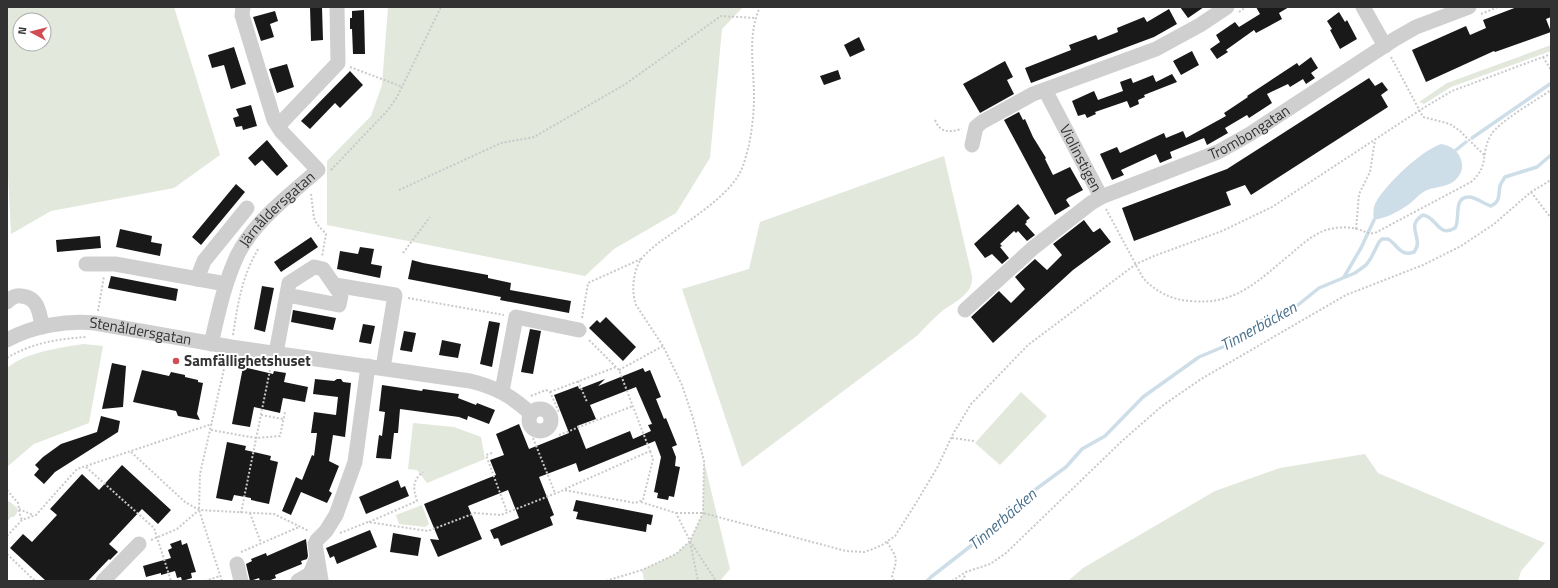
<svg xmlns="http://www.w3.org/2000/svg" width="1558" height="588" font-family="'Titillium Web',sans-serif">
	<rect width="100%" height="100%" fill="#fff"/>
	<path fill="#e2e8dc" fill-rule="evenodd" d="M7 7H174L220 155 174 188 51 211 11 234 7 156ZM20 20H44V44H20Z
		M388 7H743L722 29 710 158 676 213 614 249 585 276 327 225V161L371 116 382 85Z
		M1551 45V51L1451 87 1424 104 1419 102 1447 83Z
		M944 156 972 276C974 295 953 302 941 312 933 319 925 327 918 335L742 467 682 289 749 269 760 222Z
		M83 344 103 346 89 423 34 444 7 467V368C26 352 59 348 83 344Z
		M1021 392 1047 416 1000 465 975 443Z
		M413 423 454 427 481 437 485 459 427 483 417 470 408 469Z
		M1365 454 1378 473 1545 543 1521 571 1518 581H1068L1083 568 1215 491 1280 468Z
		M704 461 730 569 720 581H641L644 580 642 570 676 554 690 541 703 513Z
		M9 501 17 508 18 511 14 517H11L7 522V503Z
		M422 505 429 524 425 527 399 524 396 515Z"/>
	<path fill="#cedee8" d="M1441 144C1451 146 1456 149 1460 157 1462 161 1463 168 1461 172 1452 191 1434 184 1422 193 1417 196 1413 202 1408 205 1398 212 1386 218 1374 220 1373 215 1373 207 1376 202 1387 183 1421 151 1441 144Z"/>
	<g fill="none" stroke-linecap="round" stroke-linejoin="round">
		<path stroke="#cedee8" stroke-width="3.5" d="M1472 138 1550 84
			M1456 150 1466 142
			M1344 277 1361 248 1374 220
			M927 581 931 577 1008 517 1028 495 1066 467 1082 449 1105 436 1143 397 1199 357 1230 344 1261 321 1293 309 1319 288 1355 273 1366 265 1371 258 1379 242 1382 239H1388C1398 245 1400 257 1414 252 1425 239 1404 226 1423 215 1437 217 1438 238 1455 228 1461 219 1452 196 1470 197 1477 198 1484 204 1491 206 1501 201 1498 195 1500 186 1501 183 1503 180 1505 177L1537 167 1551 155"/>
	</g>
	<path fill="#191919" fill-rule="evenodd" d="M310 7H322L323 40 311 41Z
		M1180 7H1204L1188 18Z
		M1256 7H1289L1279 13 1282 19 1256 33 1254 30 1226 50 1228 52 1217 59 1210 49 1220 42 1216 35 1235 22 1239 27 1260 14Z
		M1517 7H1551V17L1546 19 1551 32 1495 52 1494 51 1426 82 1412 50 1466 26 1470 35 1486 28 1483 20Z
		M1169 9 1177 24 1154 37 1031 83 1025 68 1071 50 1069 45 1096 35 1098 40 1118 32 1117 28 1144 17 1147 22Z
		M364 10 365 54H353L352 29H350V18H352V11Z
		M275 11 278 21 270 24 274 37 261 41 253 17Z
		M1339 12 1345 22 1347 20 1357 39 1340 49 1330 30 1332 29 1327 21Z
		M859 37 865 50 850 57 844 45Z
		M234 47 246 84 231 89 224 65 212 68 208 55Z
		M1192 51 1199 65 1181 75 1173 61Z
		M1311 57 1318 68 1311 73 1315 78 1306 84 1303 79 1290 87 1288 84 1267 94 1272 103 1249 118 1247 115 1225 128 1228 133 1207 145 1204 138 1170 152 1172 158 1160 163 1156 154 1121 170 1124 175 1112 180 1100 154 1117 147 1120 153 1164 133 1166 138 1183 131 1186 138 1226 116 1224 113 1248 97 1247 96 1297 63 1299 66Z
		M1005 61 1013 77 1007 80 1014 94 980 113 963 84Z
		M287 64 294 87 277 93 269 69Z
		M838 70 841 79 824 85 820 76Z
		M350 71 363 85 340 108 335 103 310 129 301 121Z
		M1172 74 1177 82 1144 95 1145 97 1138 100 1139 104 1130 108 1127 101 1095 112 1096 114 1087 118 1085 114 1078 116 1072 101 1094 91 1098 100 1123 91 1120 82 1131 78 1133 83 1153 75 1156 82Z
		M1369 78 1375 86 1382 82 1388 90 1381 95 1388 107 1251 195 1245 185 1226 192 1231 205 1134 241 1122 208 1227 169Z
		M251 105 257 126 243 130 242 126 236 127 233 118 239 116 236 109Z
		M1019 112 1023 120 1025 119 1033 137 1046 158 1045 159 1053 175 1070 167 1083 190 1068 198 1066 200 1070 206 1055 215 1004 120Z
		M267 140 288 166 277 176 262 160 255 166 248 158Z
		M236 184 245 192 201 245 192 237Z
		M1018 204 1030 218 1026 221 1027 222 1025 224 1035 235 1027 241 1018 231 1016 233 1014 231 1000 244 1002 246 1000 247 1009 258 1002 264 992 254 985 258 974 244Z
		M1084 220 1093 232H1094L1100 228 1111 242 1073 270 993 343 971 317 999 291 1011 303 1025 289 1015 277 1035 259 1047 270 1062 255 1053 244Z
		M120 229 152 236 151 242 162 244 160 256 116 247Z
		M100 236 101 248 57 252 56 240Z
		M311 237 318 247 281 272 274 262Z
		M360 247 374 249 371 264 382 266 380 278 337 269 340 251 358 254Z
		M412 260 423 263 488 275V278L511 283 510 290 571 301 569 313 500 300 501 297 408 279Z
		M111 276 178 289 176 301 108 288Z
		M262 286 274 288 265 332 254 329Z
		M293 310 336 318 333 330 291 322Z
		M606 317 636 347 623 361 589 328 597 320 600 323Z
		M489 321 500 323 492 367 480 364Z
		M363 324 375 326 371 344 359 342Z
		M530 329 541 331 533 374 521 372Z
		M404 331 416 333 412 352 400 350Z
		M442 340 461 344 458 358 439 355Z
		M112 363 126 366 123 407 102 409Z
		M243 367 273 374 274 371 286 373 284 382 308 387 305 402 283 398 280 413 254 407 250 427 232 424Z
		M643 368 645 372 650 370 661 397 656 399 664 419 666 418 677 445 672 447 676 457 675 466 680 467 674 497 669 496 668 500 657 498 658 493 654 492 661 457 655 441 579 472 576 463 539 477 554 515 550 517 553 525 501 546 498 538 494 539 490 530 519 518 508 490 468 506 482 539 438 557 430 539 439 540 424 504 496 475 490 460 504 455 496 434 519 424 529 449 569 433 554 395 578 386 579 389 605 379 598 386ZM636 387 652 424 648 425 651 431 633 439 630 431 586 449 577 426 596 419 590 405Z
		M142 370 169 376 171 372 185 375V377L198 380V382L203 383 197 414 200 420 178 416 176 411 133 402Z
		M315 379 334 381 337 379H341L343 382 351 383 345 437 333 435 329 461 339 466 329 491 332 493 327 503 301 492 291 515 282 511 296 477 302 480 312 455 314 456 317 433H311L314 412 336 415 338 397 313 394Z
		M382 385 422 391 423 389 459 394 458 398 476 405 477 403 495 410 489 424 468 416 467 420 459 417 400 409 398 433H394L391 459 376 458 379 435 382 436 385 412 379 411Z
		M101 416 120 421 118 432 55 472 44 484 34 475 39 469 35 465 43 457 61 444 97 432Z
		M227 442 246 446 245 450 271 456 270 460 278 462 269 504 251 500V498L234 495 232 501 216 498Z
		M122 465 171 510 158 524 142 509 109 544 118 552 110 560 109 559 88 581H46L10 548 23 534 32 542 57 515 50 509 82 474 99 490Z
		M398 480 401 488 405 486 409 496 366 514 359 497Z
		M576 500 653 515 651 525 647 524 646 532 576 519 578 512 573 511Z
		M370 530 377 547 337 564 334 556 330 558 326 548Z
		M393 533 421 538 418 556 390 552Z
		M306 539 308 556 307 559 301 561 302 564 275 575 276 578 268 581H260L259 578 250 581 246 564 252 561 251 559 266 553 267 556Z
		M181 540 182 545 187 543 196 572 191 573 192 578 182 581 181 577 177 578 175 571 161 575V573L146 577 143 566 171 558 168 550 172 548 170 544Z"/>
	<g fill="none" stroke-linecap="round" stroke-linejoin="round">
		<path stroke="#c9c9c9" stroke-width="2" stroke-dasharray="2 2" stroke-linecap="butt" d="M1239 12 1246 7
			M1481 14 1498 7
			M1391 57 1423 117 1450 124 1460 131 1485 156
			M1543 57 1551 70
			M350 67 403 87
			M935 120C941 134 949 132 962 129
			M331 170 388 110 397 97 441 7
			M399 190 501 143 534 137 624 85 721 16 756 18
			M1531 192 1551 218
			M311 194 314 218 317 224 326 234 322 257
			M1106 209 1143 278C1156 292 1172 300 1191 301 1236 306 1260 279 1292 253 1300 246 1309 238 1319 233 1330 227 1346 226 1357 229 1364 231 1368 234 1375 233L1471 182C1490 166 1480 153 1491 135 1498 122 1537 100 1551 90
			M1356 229 1359 194 1370 172 1375 140
			M403 253 430 217
			M408 298 504 315
			M98 311 104 276
			M582 318 588 283 641 259
			M233 335C238 303 242 275 259 248
			M7 358C31 343 58 339 86 337
			M619 370 663 346
			M578 381 587 402
			M550 392 616 367
			M531 396 546 390 550 392 559 412
			M261 415 283 419
			M211 430 256 438 280 436 285 412
			M559 435 633 406
			M533 438 555 493
			M952 438 974 441
			M131 452 185 502 199 510 274 514 309 531
			M492 453 486 455 507 512
			M86 467 154 528 171 581
			M565 489 650 451 619 370 588 339
			M7 490 18 503 20 515 22 520
			M641 502 676 513 690 541 716 581
			M19 509 33 515
			M241 513 271 365
			M250 513 261 543
			M676 513H703L846 551 864 552 873 549 882 545 895 536 916 503 937 468 953 434 971 404 1028 345 1136 264 1154 256 1222 231 1272 207 1420 110 1452 91 1551 54
			M369 522 417 501C413 488 412 481 423 472
			M340 533 368 522 428 531 475 513 501 515 564 490 635 503 643 500 653 459 650 451
			M7 536 22 520 36 515 77 469 212 424
			M151 540 177 529 199 510
			M690 542 698 581
			M887 542C897 558 898 558 892 576L894 581
			M241 552 299 527
			M7 554 35 581
			M205 581 220 576
			M222 581 199 510 200 474 226 360
			M606 581 642 570 676 554 690 541 703 513 704 461 693 418 682 385 663 346 636 305C631 291 633 270 642 258 649 250 658 243 667 237 689 220 724 199 738 176 744 167 746 155 749 145 752 129 754 113 754 97 754 67 747 35 760 7
			M952 581 966 572 990 564 1006 553 1122 441 1162 406 1201 379 1346 295 1423 265 1461 246 1494 224 1531 192 1551 180
			M962 581 966 574"/>
		<g stroke="#cfcfcf" stroke-width="15">
			<path d="M1363 7 1385 46"/>
			<path id="s1" d="M1045 90 1101 197"/>
			<path d="M278 126 338 63 337 7"/>
			<path d="M972 145 976 127 982 122 1033 94 1156 49 1200 25 1227 7"/>
			<path d="M86 264H115L226 284"/>
			<path d="M197 279 204 261 247 208"/>
			<path d="M335 285 395 295 383 368"/>
			<path d="M7 302C11 298 16 295 21 296 38 297 40 313 42 327"/>
			<path id="s2" d="M965 310 1033 248 1091 203 1101 197 1218 152 1250 134 1395 39 1416 27 1469 7"/>
			<path id="s3" d="M7 340C32 326 67 320 95 323L231 347 470 381C495 387 512 396 531 414"/>
			<path id="s4" d="M211 344C218 314 224 284 237 256 254 221 289 196 318 170L281 131 274 120 242 15 243 7"/>
			<path d="M276 353 289 283 314 267 323 269 341 295 339 305 287 295"/>
			<path d="M502 391 516 317 579 330"/>
			<circle cx="540" cy="420" r="11"/>
			<path d="M237 564 241 581"/>
			<path d="M321 580 315 544 317 540 326 531 336 515 355 462 368 366"/>
			<path d="M103 581 139 544"/>
			<path d="M298 581 310 574 317 557"/>
		</g>
	</g>
	<circle fill="#d24c53" stroke="#fff" stroke-width="1.5" cx="176" cy="361" r="4"/>
	<g text-anchor="middle" stroke-width="4" stroke-linejoin="round" paint-order="stroke">
		<g font-size="15" fill="#323232" stroke="#fff">
			<text dy="5" stroke="none"><textPath href="#s2" startOffset="339">Trombongatan</textPath></text>
			<text dy="5" stroke="none"><textPath href="#s1" startOffset="77">Violinstigen</textPath></text>
			<text dy="5" stroke="none"><textPath href="#s4" startOffset="154">Järnåldersgatan</textPath></text>
			<text dy="5" stroke="none"><textPath href="#s3" startOffset="137">Stenåldersgatan</textPath></text>
		</g>
		<g font-size="15" font-weight="bold" fill="#323232" stroke="#fff" text-anchor="start">
			<text x="184" y="366">Samfällighetshuset</text>
		</g>
		<g font-size="16" font-style="italic" fill="#49708c" stroke="#fff">
			<text transform="translate(1258 326) rotate(-29)" y="6">Tinnerbäcken</text>
			<text transform="translate(1002 519) rotate(-41)" y="6">Tinnerbäcken</text>
		</g>
	</g>
	<rect width="1558" height="588" fill="none" stroke="#323232" stroke-width="16"/>
	<g transform="translate(32 32) rotate(277)"><circle r="19" fill="#ffffff" stroke="#adadad"/>
	<path d="M0-3L7 15L0 10L-7 15Z" fill="#d24c53"/>
	<text y="-6" font-size="11" font-weight="bold" text-anchor="middle" fill="#323232">N</text>
	</g>
</svg>
